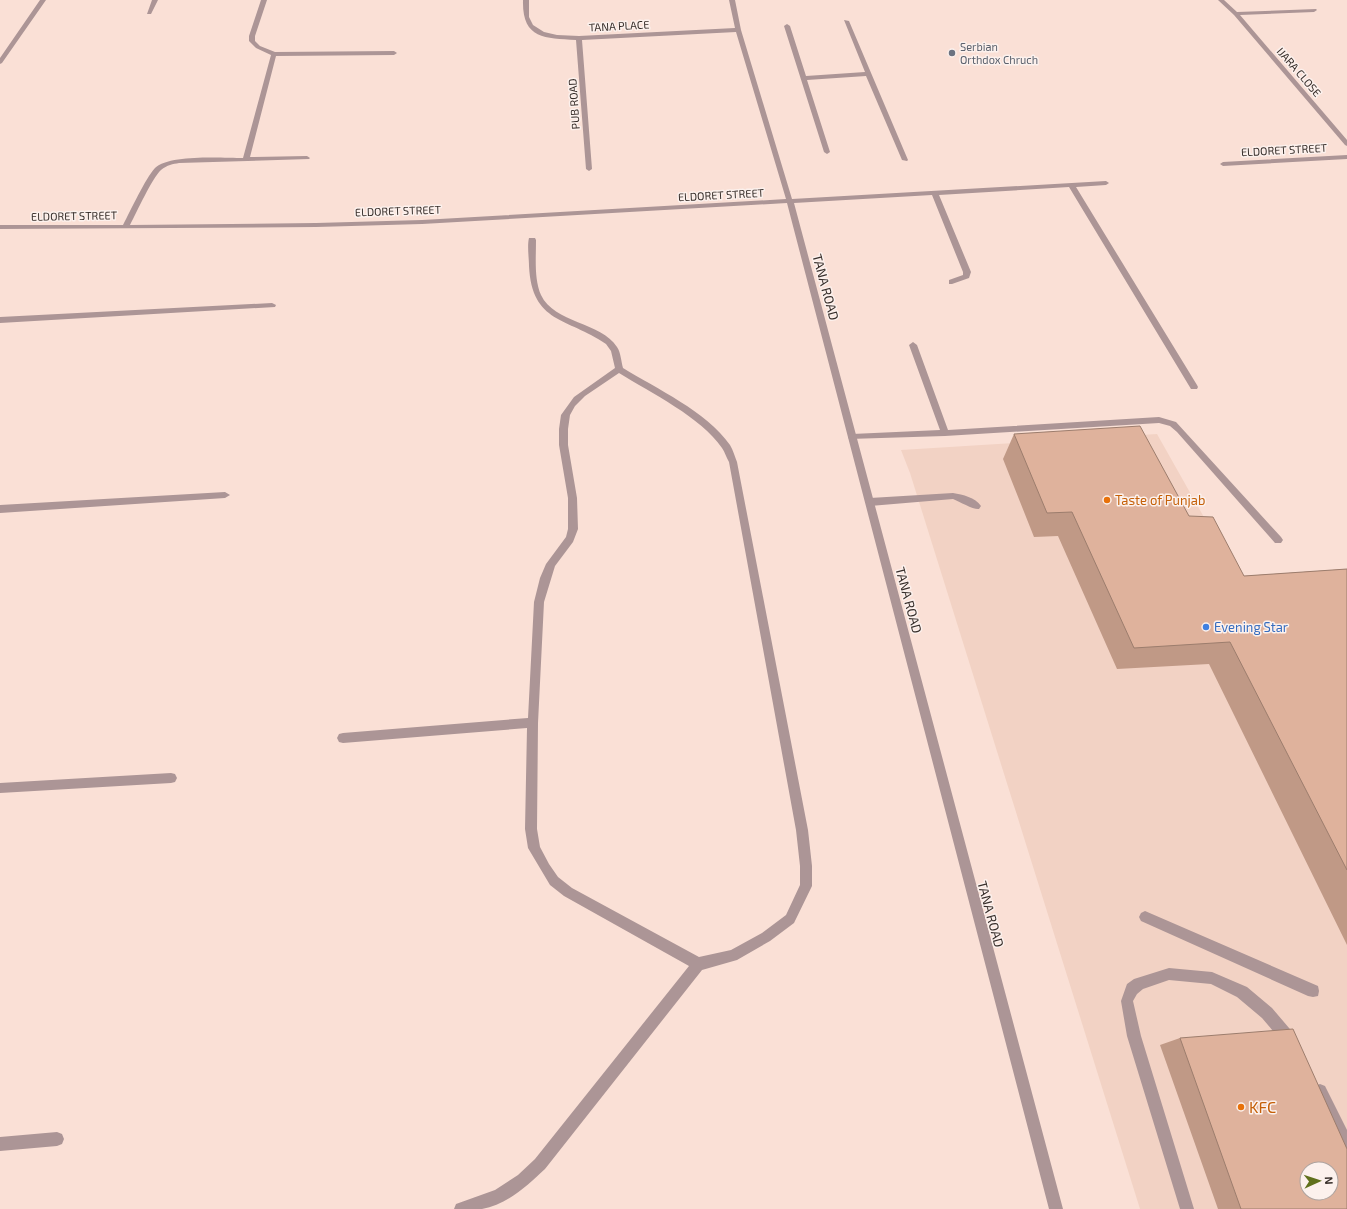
<svg xmlns="http://www.w3.org/2000/svg" width="1347" height="1209" font-family="'Exo 2',sans-serif">
	<rect width="100%" height="100%" fill="#fae0d6"/>
	<path fill="#f2d2c4" fill-rule="evenodd" d="M1157 434 1249 597 1347 590V1209H1140L910 473 901 450ZM1307 1169H1331V1193H1307Z"/>
	<g fill="none" stroke-linecap="round" stroke-linejoin="round">
		<path fill="#ac9596" fill-rule="evenodd" d="M152 0H158L151 14H147Z
			M844 20 849 21 908 160 907 161 902 160 866 76 807 80 830 152 827 154 824 152 784 26 787 24 790 26 806 76 865 72Z
			M913 342 917 345 948 430 1159 417 1176 422 1281 537 1283 540 1281 543H1275L1177 432 1170 426 1159 423 945 436 849 439 848 437 852 434 940 430 909 345Z
			M953 493C963 495 975 497 981 506L979 509C974 510 960 502 953 499L870 506 865 502 870 498Z
			M1145 911 1318 986 1319 991 1318 996 1313 997 1308 996 1141 921 1139 917 1141 913Z
			M1169 968 1212 972 1247 987 1272 1008 1295 1035 1297 1040 1295 1045 1290 1047 1285 1045 1262 1018 1237 997 1211 984 1169 980 1143 989 1137 994 1133 1001 1141 1036 1194 1209H1180L1127 1036 1121 1001 1127 984 1134 979Z
			M1320 1084 1325 1086 1347 1130V1152L1342 1150 1313 1091 1315 1086Z"/>
		<path fill="#ac9596" fill-rule="evenodd" d="M40 0H46L2 63 0 64V58Z
			M261 0H267L255 36V41L260 46 275 52 394 51 397 53 394 55 276 56 250 157 307 156 310 158 309 159 179 163C173 164 167 165 161 170 152 178 137 212 130 225L316 223 422 220 786 199 736 32 582 40 592 169 589 171 586 169 576 40C544 38 522 39 523 0H529V17L533 25 544 32 557 35 579 36 735 28 729 0H735L741 30 792 199 1106 181 1109 183 1106 185 1076 187 1197 385 1198 387 1197 389H1191L1069 187 939 195 971 272 969 278 952 284H949V280L963 275V272L932 195 794 203 1063 1209H1049L787 203 422 224 316 227 0 229V225H123C131 210 145 179 155 168 169 154 223 158 243 158L271 55 256 48 249 41V36Z
			M1218 0H1224L1237 12 1316 9 1317 10 1314 12 1240 15 1347 140V146L1345 145 1234 15Z
			M1347 155V159L1223 166 1220 164 1223 162Z
			M529 238H535L536 240C536 258 534 279 541 295 554 323 601 322 617 347 621 353 621 361 623 368 657 389 706 411 730 445 733 450 735 457 737 462L808 830 812 866V886L794 923 770 941 737 960 702 970 545 1169C528 1185 507 1205 482 1209 473 1209 463 1209 454 1209L456 1204 495 1190 518 1175 535 1159 689 966 564 896 550 885 528 848 525 829 527 728 343 743 339 742 337 738 339 734 343 733 528 718 534 602 540 578 546 564 566 537 568 529V498L559 445V429L561 415 574 397 615 368 611 351 606 344C567 317 532 324 529 266 529 258 527 246 529 238ZM619 373C651 393 701 417 722 448 725 452 726 457 729 462L796 830 800 866V885L786 915 762 933 731 950 699 957 572 888 558 877 549 864 540 847 537 829 538 723 544 602 555 566 573 542 578 529 577 498 568 445V429L570 415 575 406 585 396Z
			M272 303 276 305 275 307 0 323V317Z
			M225 492 230 495 225 498 0 513V505Z
			M171 773 175 774 177 778 175 782 171 783 0 793V783Z
			M57 1132 62 1134 64 1139 62 1144 57 1146 0 1151V1137Z"/>
	</g>
	<path fill="#c09986" d="M1014 434 1189 516 1244 576 1347 569V945L1209 664 1117 669 1058 536 1034 537 1003 459Z
		M1180 1038 1347 1209H1218L1160 1045Z"/>
	<path fill="#dfb29c" stroke="#9c7d6d" fill-rule="evenodd" d="M1140 426 1189 516 1213 517 1244 576 1347 569V870L1230 642 1134 648 1072 512 1047 513 1014 434Z
		M1293 1029 1347 1149V1209H1241L1180 1038ZM1307 1169H1331V1193H1307Z"/>
	<circle fill="#6b7280" stroke="#fcf1ed" stroke-width="1.5" cx="952" cy="53" r="4"/>
	<g fill="#e8710a" stroke="#fcf1ed" stroke-width="1.5">
		<circle cx="1107" cy="500" r="4"/>
		<circle cx="1241" cy="1107" r="4"/>
	</g>
	<circle fill="#3f7fe0" stroke="#fcf1ed" stroke-width="1.5" cx="1206" cy="627" r="4"/>
	<g text-anchor="middle" stroke-width="3" stroke-linejoin="round" paint-order="stroke">
		<g font-size="11" fill="#372e2a" stroke="#fcf1ed">
			<text transform="translate(619 26) rotate(-3)" y="4">TANA PLACE</text>
			<text transform="translate(1299 72) rotate(49)" y="4">IJARA CLOSE</text>
			<text transform="translate(574 104) rotate(-94)" y="4">PUB ROAD</text>
			<text transform="translate(1284 150) rotate(-3)" y="4">ELDORET STREET</text>
			<text transform="translate(721 195) rotate(-3)" y="4">ELDORET STREET</text>
			<text transform="translate(398 211) rotate(-2)" y="4">ELDORET STREET</text>
			<text transform="translate(74 216) rotate(-1)" y="4">ELDORET STREET</text>
		</g>
		<g font-size="11" fill="#5b616d" stroke="#fcf1ed" text-anchor="start">
			<text x="960" y="51">Serbian<tspan x="960" dy="13">Orthdox Chruch</tspan></text>
		</g>
		<g font-size="13" fill="#372e2a" stroke="#fcf1ed">
			<text transform="translate(826 287) rotate(75)" y="5">TANA ROAD</text>
			<text transform="translate(909 600) rotate(75)" y="5">TANA ROAD</text>
			<text transform="translate(991 914) rotate(75)" y="5">TANA ROAD</text>
		</g>
		<g font-size="13" fill="#c56008" stroke="#fcf1ed" text-anchor="start">
			<text x="1115" y="505">Taste of Punjab</text>
		</g>
		<g font-size="13" fill="#366cbe" stroke="#fcf1ed" text-anchor="start">
			<text x="1214" y="632">Evening Star</text>
		</g>
		<g font-size="16" fill="#c56008" stroke="#fcf1ed" text-anchor="start">
			<text x="1249" y="1113">KFC</text>
		</g>
	</g>
	<g transform="translate(1319 1181) rotate(87)"><circle r="19" fill="#fcf1ed" stroke="#ada39f"/>
	<path d="M0-3L7 15L0 10L-7 15Z" fill="#60701c"/>
	<text y="-6" font-size="11" font-weight="bold" text-anchor="middle" fill="#372e2a">N</text>
	</g>
</svg>
